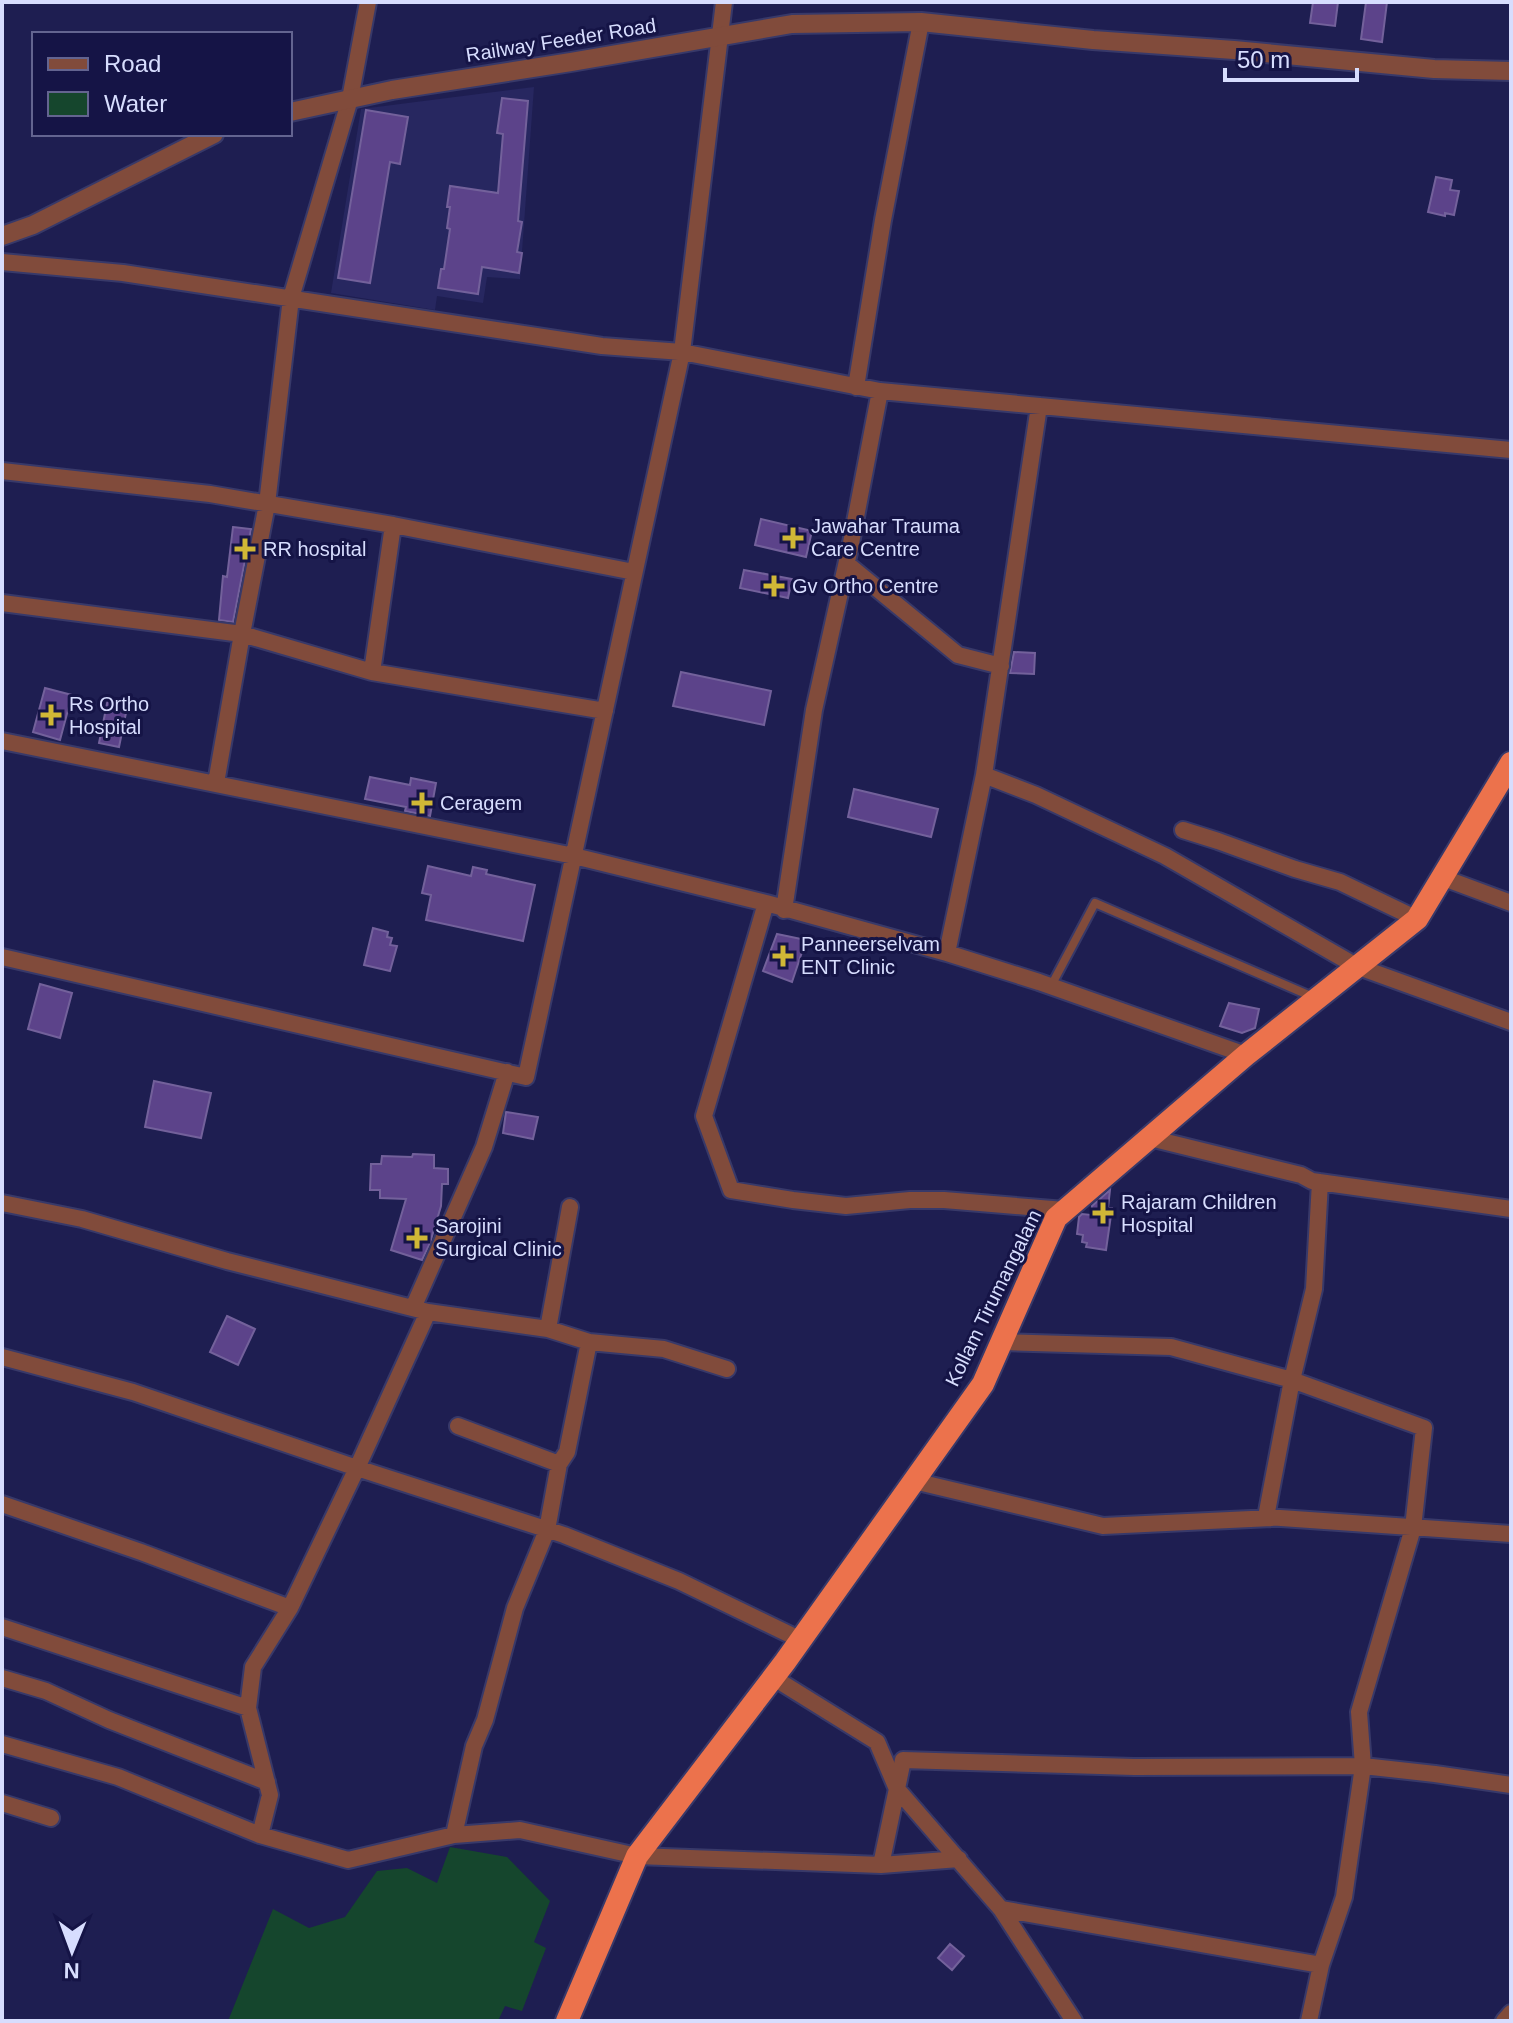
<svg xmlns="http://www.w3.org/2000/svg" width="1513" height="2023" font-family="Helvetica,sans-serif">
	<rect width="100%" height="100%" fill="#1e1e51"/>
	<path fill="#272760" d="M534 87 520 279 487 277 483 303 437 296 435 310 331 293 361 109Z"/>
	<path fill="#15462d" d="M450 1847 507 1857 550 1901 534 1942 546 1948 522 2011 505 2006 498 2021H228L273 1909 309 1928 345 1917 377 1871 407 1868 437 1883Z"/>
	<path fill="#5c438a" stroke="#73619b" stroke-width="2" d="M1313 2H1338L1335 26 1310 23Z
		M1366 2H1387L1382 42 1361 39Z
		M502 98 528 101 518 221 522 222 517 252 522 253 519 273 482 267 478 294 438 288 441 269H444L450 229 447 228 450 207H447L450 186 498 193 503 134 497 133Z
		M366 110 408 117 400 164 390 162 370 283 338 278Z
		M1436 177 1452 180 1450 190 1459 191 1454 215 1445 213V216L1428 212Z
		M761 519 812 531 806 557 755 545Z
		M233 527 251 529 233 622 219 620 223 576 227 577Z
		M744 570 792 579 788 598 740 588Z
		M1014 652 1035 653 1034 674 1010 673Z
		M681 672 771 691 764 725 673 706Z
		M45 688 72 695 60 740 33 732Z
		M108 699 128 703 119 747 99 743Z
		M370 777 410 785 411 778 436 783 430 816 405 811 406 807 365 799Z
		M854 789 938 809 931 837 848 817Z
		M428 866 471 876 473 867 487 870 486 874 535 885 523 941 426 920 431 895 422 893Z
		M373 928 388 932 387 937 392 938 390 945 397 946 390 971 364 965Z
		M777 934 806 940 792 982 763 971Z
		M40 984 72 993 60 1038 28 1029Z
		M1229 1003 1259 1009 1255 1028 1242 1033 1220 1026Z
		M154 1081 211 1093 201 1138 145 1127Z
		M506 1112 538 1117 533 1139 503 1133Z
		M413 1154 434 1155V1168L448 1169V1184H442L441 1206 430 1243 422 1260 391 1250 406 1199 380 1198V1190H370L371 1164H381L382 1156 412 1157Z
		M1110 1190 1108 1208H1112L1106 1250 1086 1247 1087 1243 1082 1242 1083 1235 1077 1234 1079 1217 1082 1214 1091 1215 1092 1206Z
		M227 1316 255 1329 238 1365 210 1352Z
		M950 1944 964 1956 952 1970 938 1958Z"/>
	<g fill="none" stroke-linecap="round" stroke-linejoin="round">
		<g stroke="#383969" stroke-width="12">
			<path id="service" d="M1051 986 1095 903 1313 997"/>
		</g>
		<g stroke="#383969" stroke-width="20">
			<path id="minor" d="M2 262 123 273 602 346 682 352 880 391 1511 450
				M856 387 883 220 921 22
				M2 471 210 494 393 525
				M847 564 958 655 1001 666
				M2 603 242 634 372 672
				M605 711 372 672 393 525 634 572
				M2 741 574 856 766 903 947 953 1039 982 1246 1055
				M984 775 1036 795 1165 856 1356 966 1511 1022
				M216 783 242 634 267 504 291 298 350 99 368 2
				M1183 830 1218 841 1295 869 1340 882 1417 919
				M1441 877 1511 903
				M766 903 704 1116 731 1190 793 1200 846 1206 910 1200H944L1065 1210
				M784 910 814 710 851 543 880 391
				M947 953 984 775 1039 406
				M2 957 526 1077 682 352 724 2
				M1150 1138 1301 1175 1312 1181 1511 1209
				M1320 1182 1314 1289 1292 1380 1266 1517 1511 1534
				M2 1203 82 1219 227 1261 428 1312 357 1468 290 1608 141 1552 2 1504
				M413 1308 484 1147 507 1072
				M428 1312 548 1329 589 1342 664 1349 727 1369
				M548 1329 570 1207
				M1000 1342 1171 1347 1292 1380 1424 1428 1413 1528 1359 1712 1363 1766 1344 1897 1321 1965 1309 2021
				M2 1357 133 1392 357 1468 564 1535 679 1581 801 1640
				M458 1426 559 1464
				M914 1481 1103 1526 1272 1518
				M2 1627 248 1708
				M2 1678 46 1691 109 1720 267 1782
				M774 1678 877 1742 897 1789 1001 1909 1074 2021
				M2 1744 118 1777 260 1835 348 1860 454 1835 520 1830 637 1856 881 1865 903 1760 1134 1767 1363 1766 1435 1774 1511 1785
				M2 1803 51 1818
				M260 1835 270 1795 248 1708 253 1667 290 1608
				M454 1835 474 1746 485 1720 515 1608 547 1530 559 1464 567 1452 589 1342
				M881 1865 959 1859
				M1001 1909 1321 1965
				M1504 2021 1511 2013"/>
		</g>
		<g stroke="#383969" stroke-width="22">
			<path id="tertiary" d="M290 112 392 90 571 62 792 24 921 22 1093 40 1234 50 1434 69 1511 71
				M2 236 33 225 214 134"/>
		</g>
		<g stroke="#383969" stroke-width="26">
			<path id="trunk" d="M567 2021 637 1856 785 1662 983 1384 1056 1218 1246 1055 1417 919 1511 763"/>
		</g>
		<use href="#service" stroke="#814b3b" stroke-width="8"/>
		<use href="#minor" stroke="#814b3b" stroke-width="16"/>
		<use href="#tertiary" stroke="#814b3b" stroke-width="18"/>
		<use href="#trunk" stroke="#ec724c" stroke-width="22"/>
	</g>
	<g fill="#d0b736" stroke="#151446" stroke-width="3">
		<path d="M789 526h8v8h8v8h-8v8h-8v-8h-8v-8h8z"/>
		<path d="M241 537h8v8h8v8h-8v8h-8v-8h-8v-8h8z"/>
		<path d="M770 574h8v8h8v8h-8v8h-8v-8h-8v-8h8z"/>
		<path d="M47 703h8v8h8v8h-8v8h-8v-8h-8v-8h8z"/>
		<path d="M418 791h8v8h8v8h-8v8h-8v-8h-8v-8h8z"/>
		<path d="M779 944h8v8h8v8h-8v8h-8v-8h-8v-8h8z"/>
		<path d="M1099 1201h8v8h8v8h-8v8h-8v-8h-8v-8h8z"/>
		<path d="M413 1226h8v8h8v8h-8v8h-8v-8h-8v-8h8z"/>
	</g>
	<g text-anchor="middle" stroke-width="6" stroke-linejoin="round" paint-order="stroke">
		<g font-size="20" fill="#d7ddfe" stroke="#151446">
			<text transform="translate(561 40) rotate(-9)" y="7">Railway Feeder Road</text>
			<text transform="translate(993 1298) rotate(-64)" y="7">Kollam Tirumangalam</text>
		</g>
		<g font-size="20" fill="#d7ddfe" stroke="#151446" text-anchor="start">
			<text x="811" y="533">Jawahar Trauma<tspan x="811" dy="23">Care Centre</tspan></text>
			<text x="263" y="556">RR hospital</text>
			<text x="792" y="593">Gv Ortho Centre</text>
			<text x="69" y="711">Rs Ortho<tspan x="69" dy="23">Hospital</tspan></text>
			<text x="440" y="810">Ceragem</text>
			<text x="801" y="951">Panneerselvam<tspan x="801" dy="23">ENT Clinic</tspan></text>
			<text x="1121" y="1209">Rajaram Children<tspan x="1121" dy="23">Hospital</tspan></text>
			<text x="435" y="1233">Sarojini<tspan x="435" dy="23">Surgical Clinic</tspan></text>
		</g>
	</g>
	<rect width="1513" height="2023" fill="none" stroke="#d7ddfe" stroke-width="8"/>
	<rect x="32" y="32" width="260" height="104" fill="#151446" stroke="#636490" stroke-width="2"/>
	<rect x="48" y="58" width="40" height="12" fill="#814b3b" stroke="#636490" stroke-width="2"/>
	<text x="104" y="72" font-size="24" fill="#d7ddfe">Road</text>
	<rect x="48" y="92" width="40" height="24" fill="#15462d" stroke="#636490" stroke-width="2"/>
	<text x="104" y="112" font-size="24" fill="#d7ddfe">Water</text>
	<g transform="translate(72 1951) rotate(181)" stroke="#151446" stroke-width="6" paint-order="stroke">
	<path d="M0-6L14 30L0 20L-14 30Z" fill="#d7ddfe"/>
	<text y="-12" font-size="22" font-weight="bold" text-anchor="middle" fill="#d7ddfe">N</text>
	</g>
	<path d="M1225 68v12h132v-12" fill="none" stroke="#d7ddfe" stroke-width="4"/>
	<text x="1237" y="68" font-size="24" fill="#d7ddfe" stroke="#151446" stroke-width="6" paint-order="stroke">50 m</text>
</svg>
